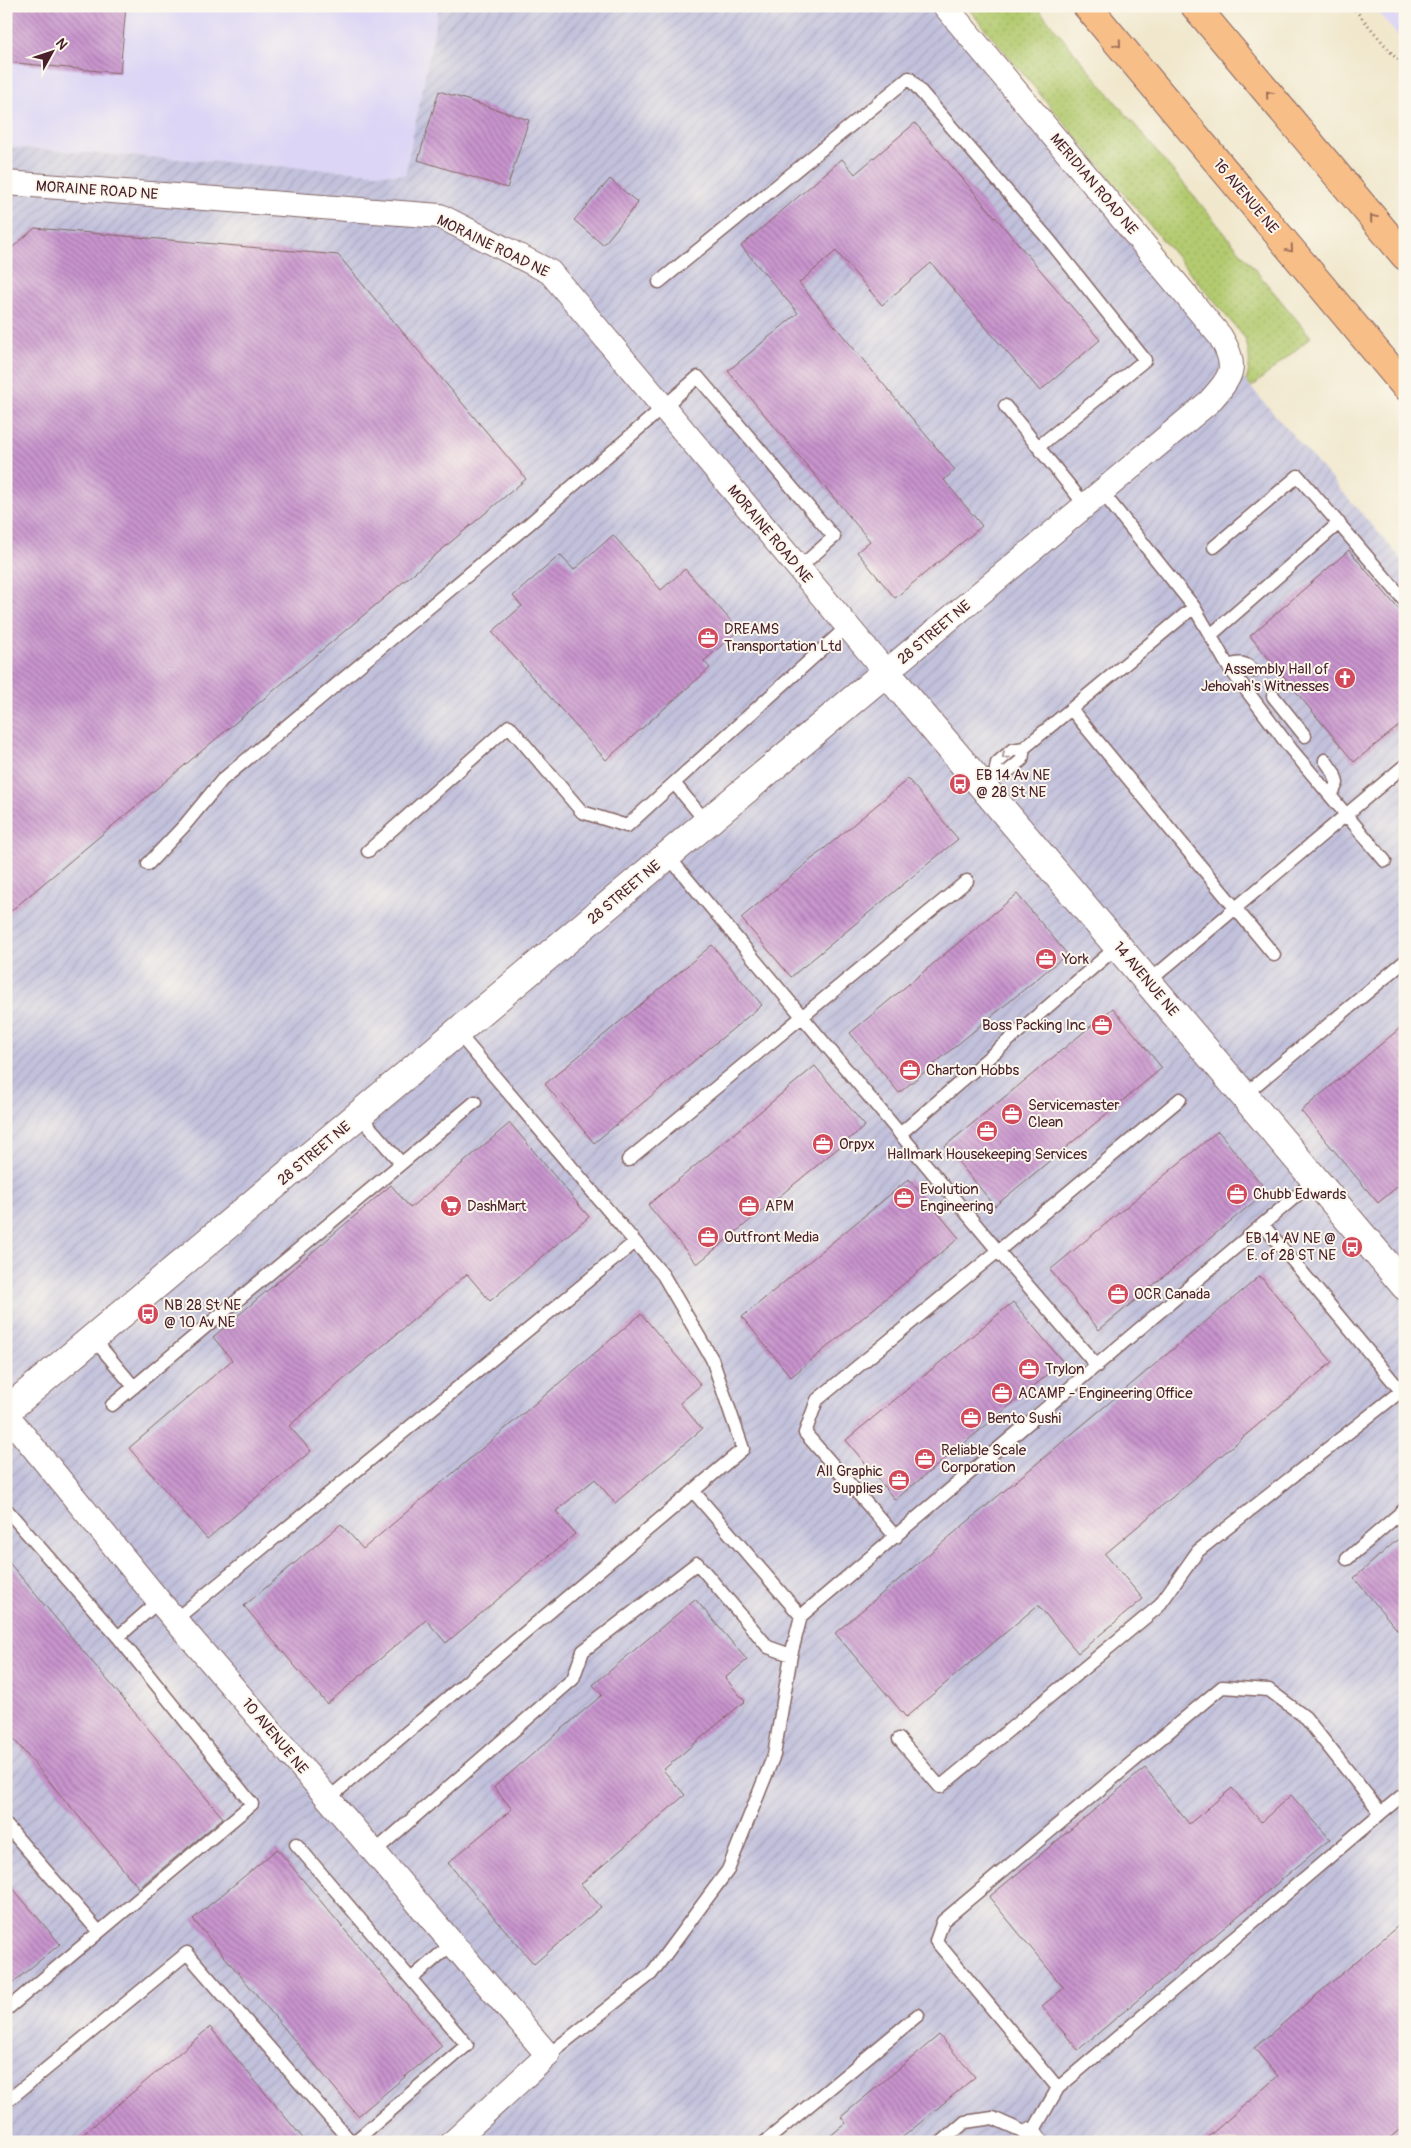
<svg xmlns="http://www.w3.org/2000/svg" width="1411" height="2148" font-family="Pangolin,sans-serif">
	<defs>
		<pattern id="industrial-furrows" width="10" height="10" patternUnits="userSpaceOnUse" patternTransform="scale(1.25)"><rect width="10" height="10" fill="#c2c1dc"/><path d="M-1 1l2-2M0 10L10 0M9 11l2-2" fill="none" stroke="#a8a5bd"/></pattern>
		<pattern id="grass-dots" width="8" height="8" patternUnits="userSpaceOnUse" patternTransform="scale(1.25)"><rect width="8" height="8" fill="#b3ca6f"/><path d="M2 2h.1M6 6h.1" fill="none" stroke="#9bad60" stroke-width="1.8" stroke-linecap="round"/></pattern>
		<pattern id="building-back-hatch" width="6" height="6" patternUnits="userSpaceOnUse" patternTransform="scale(1.25)"><rect width="6" height="6" fill="#c894cd"/><path d="M-1 5l2 2M0 0l6 6M5-1l2 2" fill="none" stroke="#a478a7"/></pattern>
	</defs>
	<rect width="100%" height="100%" fill="#fbf7ec"/>
	<filter id="ink" filterUnits="userSpaceOnUse"><feTurbulence type="fractalNoise" baseFrequency=".02" numOctaves="2"/><feDisplacementMap in="SourceGraphic" scale="10" xChannelSelector="R" yChannelSelector="G"/><feConvolveMatrix kernelMatrix="1 2 1 2 8 2 1 2 1" color-interpolation-filters="sRGB"/></filter>
	<filter id="wash" filterUnits="userSpaceOnUse"><feTurbulence type="fractalNoise" baseFrequency=".0096" numOctaves="4" result="noise"/><feDisplacementMap in="SourceGraphic" scale="20" xChannelSelector="R" yChannelSelector="G"/><feGaussianBlur stdDeviation="1.12" result="paint"/><feColorMatrix in="noise" values="0 0 0 0 0 0 0 0 0 0 0 0 0 0 0 0 0 1.4 0 .05"/><feComposite in="paint" operator="in"/></filter>
	<g filter="url(#wash)">
		<rect width="100%" height="100%" fill="#f0e7cc"/>
		<path fill="#dcd5f6" d="M6 6H439L405 175 6 147Z
			M1373 6H1405V44Z"/>
		<path fill="url(#industrial-furrows)" d="M439 6H945L1232 366 1405 563V2142H6V147L405 175Z"/>
		<path fill="url(#grass-dots)" stroke="#7e744d" d="M966 6H1036L1311 337 1252 387 1246 381C1251 365 1250 354 1245 338Z"/>
		<g id="blocks">
			<path fill="url(#building-back-hatch)" d="M6 6H126L120 73 6 62Z
				M439 91 529 120 507 188 418 160Z
				M915 123 1100 340 1040 391 931 263 882 305 836 251 799 283 955 470 944 480 982 526 895 598 857 552 870 541 728 371 798 313 741 246 842 159 855 174Z
				M610 179 638 203 603 245 574 220Z
				M35 228 338 255 526 479 6 915V253Z
				M613 535 661 590 685 569 739 630 704 661 710 668 606 760 492 632 522 606 513 596 560 555 574 570Z
				M1349 550 1405 617V721L1354 762 1250 636Z
				M908 779 958 839 791 977 741 918Z
				M1017 894 1067 954 899 1093 850 1033Z
				M712 945 762 1005 594 1143 545 1084Z
				M1113 1008 1162 1068 995 1206 945 1146Z
				M1405 1024V1180L1378 1203 1301 1111Z
				M815 1066 865 1126 697 1264 648 1205Z
				M510 1123 589 1217 490 1301 467 1274 289 1426 311 1451 207 1539 129 1448 232 1360 213 1337 391 1185 410 1208Z
				M1218 1131 1267 1191 1099 1330 1050 1270Z
				M909 1179 959 1238 791 1377 742 1317Z
				M1260 1276 1332 1362 1105 1554 1143 1599 1078 1653 1038 1605 906 1717 835 1633Z
				M1013 1302 1063 1362 895 1500 846 1440Z
				M641 1314 701 1385 680 1403 702 1429 615 1503 595 1479 556 1511 575 1534 446 1643 426 1620 327 1704 244 1606 341 1524 363 1549Z
				M1405 1533V1639L1354 1578Z
				M6 1559 223 1818 139 1888 6 1730Z
				M695 1599 747 1660 725 1678 745 1701 663 1770 685 1795 581 1884 601 1907 534 1964 448 1863 512 1809 494 1787 602 1695 593 1685Z
				M1145 1768 1189 1824 1232 1788 1261 1822 1291 1795 1330 1839 1078 2050 1042 2006 1064 1988 989 1897Z
				M277 1849 442 2046 358 2116 193 1919Z
				M6 1880 60 1944 6 1988Z
				M1398 1926 1405 1935V2125L1385 2142H1202L1278 2076 1254 2048Z
				M210 2027 306 2142H74Z
				M939 2035 975 2077 897 2142H823L846 2123 841 2117Z"/>
		</g>
	</g>
	<g filter="url(#ink)">
		<use href="#blocks" fill-opacity="0" stroke="#846563" stroke-width="1"/>
		<g fill="none" stroke-linecap="round" stroke-linejoin="round">
			<g stroke="#846563" stroke-width="15">
				<path id="service" d="M659 282 909 78 1050 241 1145 360 1038 447
					M1005 406 1085 505
					M1102 492 1194 607 1228 666 1291 749 1385 861
					M1214 547 1298 476 1405 601
					M1212 634 1339 523
					M1228 666C1240 662 1245 662 1254 671
					M1273 696 1305 736
					M1071 709 1274 955
					M1325 760 1334 773 1337 783 1331 796
					M995 774 1006 773 1022 760 1024 748
					M982 785 995 774 997 763 1012 750 1024 748 1194 607
					M707 823 674 783 848 626
					M368 851 509 726 582 812 627 826 674 783
					M668 856 998 1251 817 1400 805 1433 896 1537
					M148 864 184 826 222 780 529 524 698 377 834 537 799 568
					M1148 982 1405 765
					M1244 1095 1405 961
					M359 1115 401 1163
					M900 1134 1118 946
					M628 1160 967 881
					M93 1338 134 1387
					M1097 1366 998 1251 1180 1099
					M112 1405 475 1102
					M6 1509 118 1637
					M1347 1559 1405 1509
					M801 1616 1315 1180
					M176 1619 635 1242
					M899 1739 940 1787 1158 1607 1198 1551 1401 1391 1263 1225
					M329 1798 743 1449 712 1359 663 1275 457 1032
					M1381 1813 1405 1793
					M6 1825 99 1932
					M296 1844 467 2045 354 2142
					M374 1852 573 1679 583 1651 697 1563 768 1647 791 1655
					M411 1979 453 1943
					M6 2010 252 1804 118 1637 159 1601
					M548 2055 651 1974 728 1870 774 1755 791 1655 801 1616 693 1491
					M6 2102 187 1953 351 2142
					M765 2142 918 2015
					M942 2142 965 2122 993 2118 1031 2135 1058 2088 1381 1813 1305 1717 1269 1690 1222 1687 943 1921 936 1941 1058 2088"/>
			</g>
			<g stroke="#846563" stroke-width="26">
				<path id="minor" d="M6 183 440 216 550 272 886 672 1209 402C1232 376 1239 368 1220 336L945 6
					M6 1414 159 1601 548 2055 453 2142
					M1031 2135 1036 2142"/>
			</g>
			<g stroke="#846563" stroke-width="30">
				<path id="tertiary" d="M6 1411 886 672 1405 1286"/>
			</g>
			<g stroke="#846563" stroke-width="30">
				<path id="motorway" d="M1087 6 1405 386
					M1195 6 1405 256"/>
			</g>
			<path stroke="#846563" stroke-width="3" stroke-dasharray="1 4" stroke-linecap="butt" d="M918 6 924 13
				M1352 6 1405 69"/>
			<use href="#service" stroke="#fff" stroke-width="12"/>
			<use href="#minor" stroke="#fff" stroke-width="24"/>
			<use href="#tertiary" stroke="#fff" stroke-width="28"/>
			<use href="#motorway" stroke="#f7be88" stroke-width="28"/>
		</g>
		<defs><path id="oneway-chevron" d="M-2-3.5L2.5 0L-2 3.5" fill="none" stroke-width="1.6" stroke-linecap="round" stroke-linejoin="round" transform="scale(1.25)"/></defs>
		<g stroke="#a06e5a">
			<use href="#oneway-chevron" transform="translate(1118 44) rotate(50)"/>
			<use href="#oneway-chevron" transform="translate(1269 94) rotate(-130)"/>
			<use href="#oneway-chevron" transform="translate(1373 218) rotate(-130)"/>
			<use href="#oneway-chevron" transform="translate(1290 249) rotate(50)"/>
		</g>
		<use stroke="#ae9aa0" href="#oneway-chevron" transform="translate(1005 756) rotate(138)"/>
	</g>
	<defs>
		<g id="office-disc" transform="scale(1.125)"><circle r="9.5" fill="#d1495b" stroke="#fbf7ec"/><path d="M-6-3h4V-5.5h4V-3h4V5H-6ZM-1-4.5V-3h2v-1.5ZM-6 0V1H6V0Z" fill="#fff"/></g>
		<g id="church-disc" transform="scale(1.125)"><circle r="9.5" fill="#d1495b" stroke="#fbf7ec"/><path d="M-1.2-6h2.4v3.5h3.3v2.4h-3.3V6h-2.4V-.1h-3.3v-2.4h3.3Z" fill="#fff"/></g>
		<g id="bus-disc" transform="scale(1.125)"><circle r="9.5" fill="#d1495b" stroke="#fbf7ec"/><path d="M-5-6H5V4H4V6H2V4H-2V6H-4V4H-5ZM-3.5-4V0h7V-4ZM-3.5 1.2v1.5H-2V1.2ZM2 1.2v1.5H3.5V1.2Z" fill="#fff"/></g>
		<g id="supermarket-disc" transform="scale(1.125)"><circle r="9.5" fill="#d1495b" stroke="#fbf7ec"/><path d="M-6-5.5h2.5l.6 2H6L4.5 2H-2.5L-4.4-4H-6ZM-1.5 3.2a1.3 1.3 0 1 0 .1 0ZM3 3.2a1.3 1.3 0 1 0 .1 0Z" fill="#fff"/></g>
	</defs>
	<g fill-rule="evenodd">
		<use href="#office-disc" x="708" y="638"/>
		<use href="#church-disc" x="1345" y="678"/>
		<use href="#bus-disc" x="960" y="784"/>
		<use href="#office-disc" x="1046" y="959"/>
		<use href="#office-disc" x="1102" y="1025"/>
		<use href="#office-disc" x="910" y="1070"/>
		<use href="#office-disc" x="1012" y="1114"/>
		<use href="#office-disc" x="987" y="1131"/>
		<use href="#office-disc" x="823" y="1144"/>
		<use href="#office-disc" x="1237" y="1194"/>
		<use href="#office-disc" x="904" y="1198"/>
		<use href="#supermarket-disc" x="451" y="1206"/>
		<use href="#office-disc" x="749" y="1206"/>
		<use href="#office-disc" x="708" y="1237"/>
		<use href="#bus-disc" x="1352" y="1247"/>
		<use href="#office-disc" x="1118" y="1294"/>
		<use href="#bus-disc" x="148" y="1314"/>
		<use href="#office-disc" x="1029" y="1369"/>
		<use href="#office-disc" x="1002" y="1393"/>
		<use href="#office-disc" x="971" y="1418"/>
		<use href="#office-disc" x="925" y="1459"/>
		<use href="#office-disc" x="899" y="1480"/>
	</g>
	<g text-anchor="middle" stroke-width="4" stroke-linejoin="round" paint-order="stroke">
		<g font-size="15" fill="#4a1f2b" stroke="#fbf7ec">
			<text transform="translate(1094 184) rotate(50)" y="5">MERIDIAN ROAD NE</text>
			<text transform="translate(97 190) rotate(4)" y="5">MORAINE ROAD NE</text>
			<text transform="translate(1246 196) rotate(50)" y="5">16 AVENUE NE</text>
			<text transform="translate(493 246) rotate(26)" y="5">MORAINE ROAD NE</text>
			<text transform="translate(770 534) rotate(50)" y="5">MORAINE ROAD NE</text>
			<text transform="translate(934 632) rotate(-40)" y="5">28 STREET NE</text>
			<text transform="translate(624 892) rotate(-40)" y="5">28 STREET NE</text>
			<text transform="translate(1146 979) rotate(50)" y="5">14 AVENUE NE</text>
			<text transform="translate(314 1153) rotate(-40)" y="5">28 STREET NE</text>
			<text transform="translate(275 1736) rotate(50)" y="5">10 AVENUE NE</text>
		</g>
		<g font-size="15" fill="#4a1f2b" stroke="#fbf7ec" text-anchor="start">
			<text x="724" y="634">DREAMS<tspan x="724" dy="17">Transportation Ltd</tspan></text>
			<text x="1329" y="674" text-anchor="end">Assembly Hall of<tspan x="1329" dy="17">Jehovah's Witnesses</tspan></text>
			<text x="976" y="780">EB 14 Av NE<tspan x="976" dy="17">@ 28 St NE</tspan></text>
			<text x="1062" y="964">York</text>
			<text x="1086" y="1030" text-anchor="end">Boss Packing Inc</text>
			<text x="926" y="1075">Charton Hobbs</text>
			<text x="1028" y="1110">Servicemaster<tspan x="1028" dy="17">Clean</tspan></text>
			<text x="839" y="1149">Orpyx</text>
			<text x="987" y="1159" text-anchor="middle">Hallmark Housekeeping Services</text>
			<text x="920" y="1194">Evolution<tspan x="920" dy="17">Engineering</tspan></text>
			<text x="1253" y="1199">Chubb Edwards</text>
			<text x="467" y="1211">DashMart</text>
			<text x="765" y="1211">APM</text>
			<text x="724" y="1242">Outfront Media</text>
			<text x="1336" y="1243" text-anchor="end">EB 14 AV NE @<tspan x="1336" dy="17">E. of 28 ST NE</tspan></text>
			<text x="1134" y="1299">OCR Canada</text>
			<text x="164" y="1310">NB 28 St NE<tspan x="164" dy="17">@ 10 Av NE</tspan></text>
			<text x="1045" y="1374">Trylon</text>
			<text x="1018" y="1398">ACAMP - Engineering Office</text>
			<text x="987" y="1423">Bento Sushi</text>
			<text x="941" y="1455">Reliable Scale<tspan x="941" dy="17">Corporation</tspan></text>
			<text x="883" y="1476" text-anchor="end">All Graphic<tspan x="883" dy="17">Supplies</tspan></text>
		</g>
	</g>
	<rect width="1411" height="2148" fill="none" stroke="#fbf7ec" stroke-width="25"/>
	<g transform="translate(52 52) rotate(50)" stroke="#fbf7ec" stroke-width="4" paint-order="stroke">
	<path d="M0-4L9 19L0 12L-9 19Z" fill="#4a1f2b"/>
	<text y="-8" font-size="14" font-weight="bold" text-anchor="middle" fill="#4a1f2b">N</text>
	</g>
</svg>
